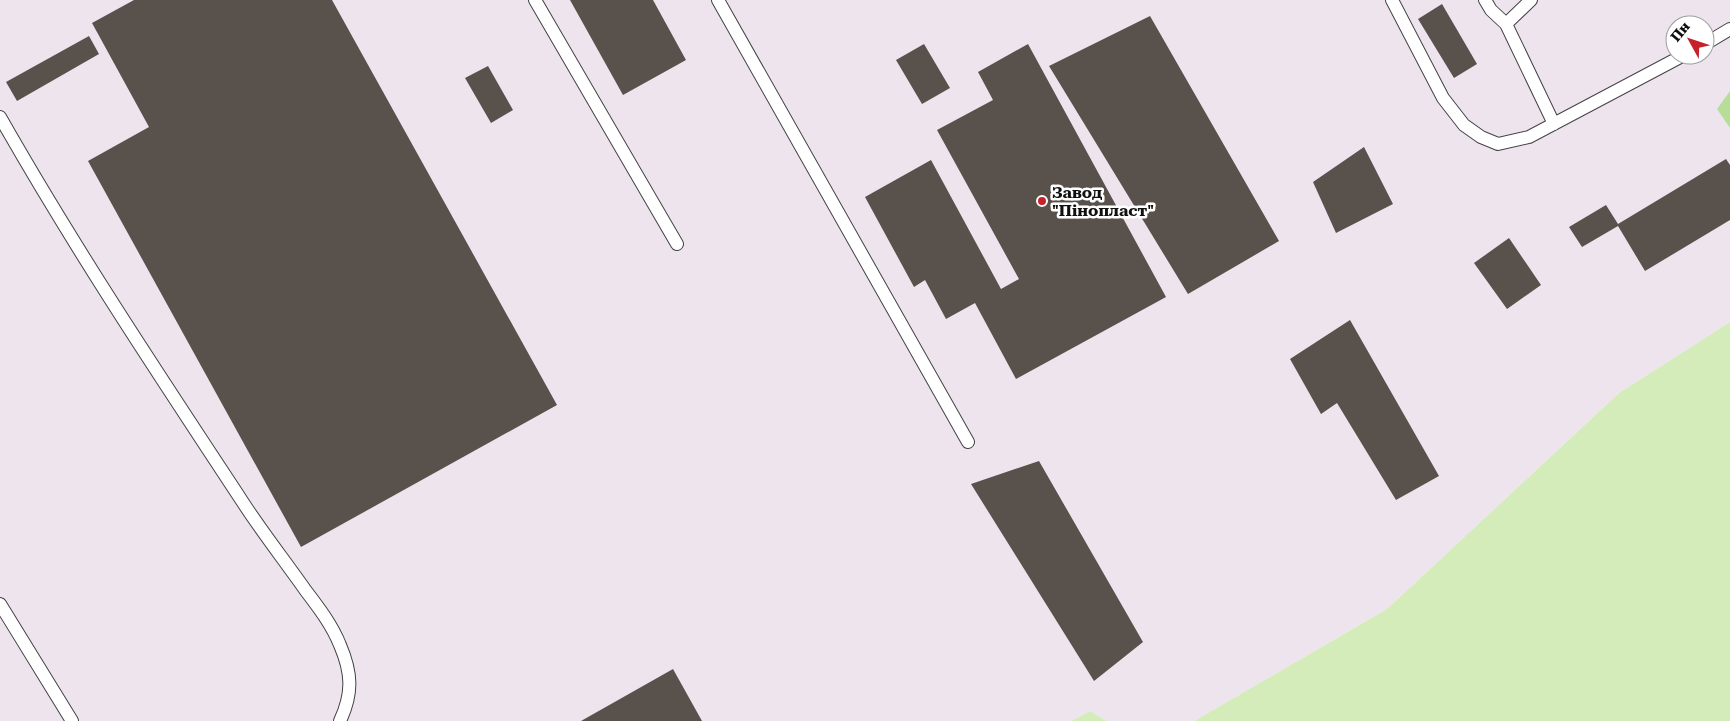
<svg xmlns="http://www.w3.org/2000/svg" width="1730" height="721" font-family="'Roboto Serif',serif">
	<rect width="100%" height="100%" fill="#fffdf3"/>
	<path fill="#ede4ee" fill-rule="evenodd" d="M0 0H1730V322L1619 393 1387 609 1194 721H1107L1090 711 1071 721H0ZM1675 25H1705V55H1675Z"/>
	<path fill="#d4ecba" d="M1730 322V721H1194L1387 609 1619 393Z
		M1090 711 1107 721H1071Z"/>
	<path fill="#b8dd99" d="M1730 91V128L1717 109Z"/>
	<path fill="#59514c" d="M134 0H332L557 405 301 547 88 161 149 127 92 23Z
		M570 0H653L686 60 623 95Z
		M1442 4 1477 64 1454 78 1418 19Z
		M1150 16 1279 241 1188 294 1049 66Z
		M89 36 99 54 17 101 6 82Z
		M924 44 950 88 922 104 896 60Z
		M1028 44 1166 297 1016 379 975 303 946 319 925 280 914 287 865 197 931 160 1001 289 1019 279 937 130 993 100 978 72Z
		M488 66 513 110 491 123 465 78Z
		M1364 147 1393 204 1336 233 1313 182Z
		M1726 159 1730 165V220L1645 271 1618 226 1582 247 1569 227 1606 205 1618 224Z
		M1509 238 1541 285 1507 309 1474 263Z
		M1350 320 1439 476 1396 500 1337 403 1321 414 1290 359Z
		M1039 461 1143 642 1094 681 971 484Z
		M673 669 702 721H581Z"/>
	<g fill="none" stroke-linecap="round" stroke-linejoin="round">
		<g stroke="#434343" stroke-width="14">
			<path id="service" d="M535 0 677 244
				M718 0 968 442
				M1392 0 1443 98 1464 125 1481 137 1498 144 1529 137 1684 55
				M1485 0 1491 10 1506 24 1531 0
				M1506 24 1554 124
				M1705 44 1730 29
				M0 117C75 249 159 375 242 501 262 532 285 561 306 591 319 608 332 625 340 645 352 673 353 693 340 721
				M0 604 72 721"/>
		</g>
		<use href="#service" stroke="#fff" stroke-width="12"/>
	</g>
	<circle fill="#c6222b" stroke="#fff" stroke-width="2" cx="1042" cy="201" r="5"/>
	<g text-anchor="middle" stroke-width="5" stroke-linejoin="round" paint-order="stroke">
		<g font-size="16" font-weight="bold" fill="#101010" stroke="#fff" text-anchor="start">
			<text x="1052" y="198">Завод<tspan x="1052" dy="18">"Пінопласт"</tspan></text>
		</g>
	</g>
	<g transform="translate(1690 40) rotate(310)"><circle r="24" fill="#ffffff" stroke="#9f9f9f"/>
	<path d="M0-4L9 19L0 12L-9 19Z" fill="#c6222b"/>
	<text y="-8" font-size="14" font-weight="bold" text-anchor="middle" fill="#101010">Пн</text>
	</g>
</svg>
